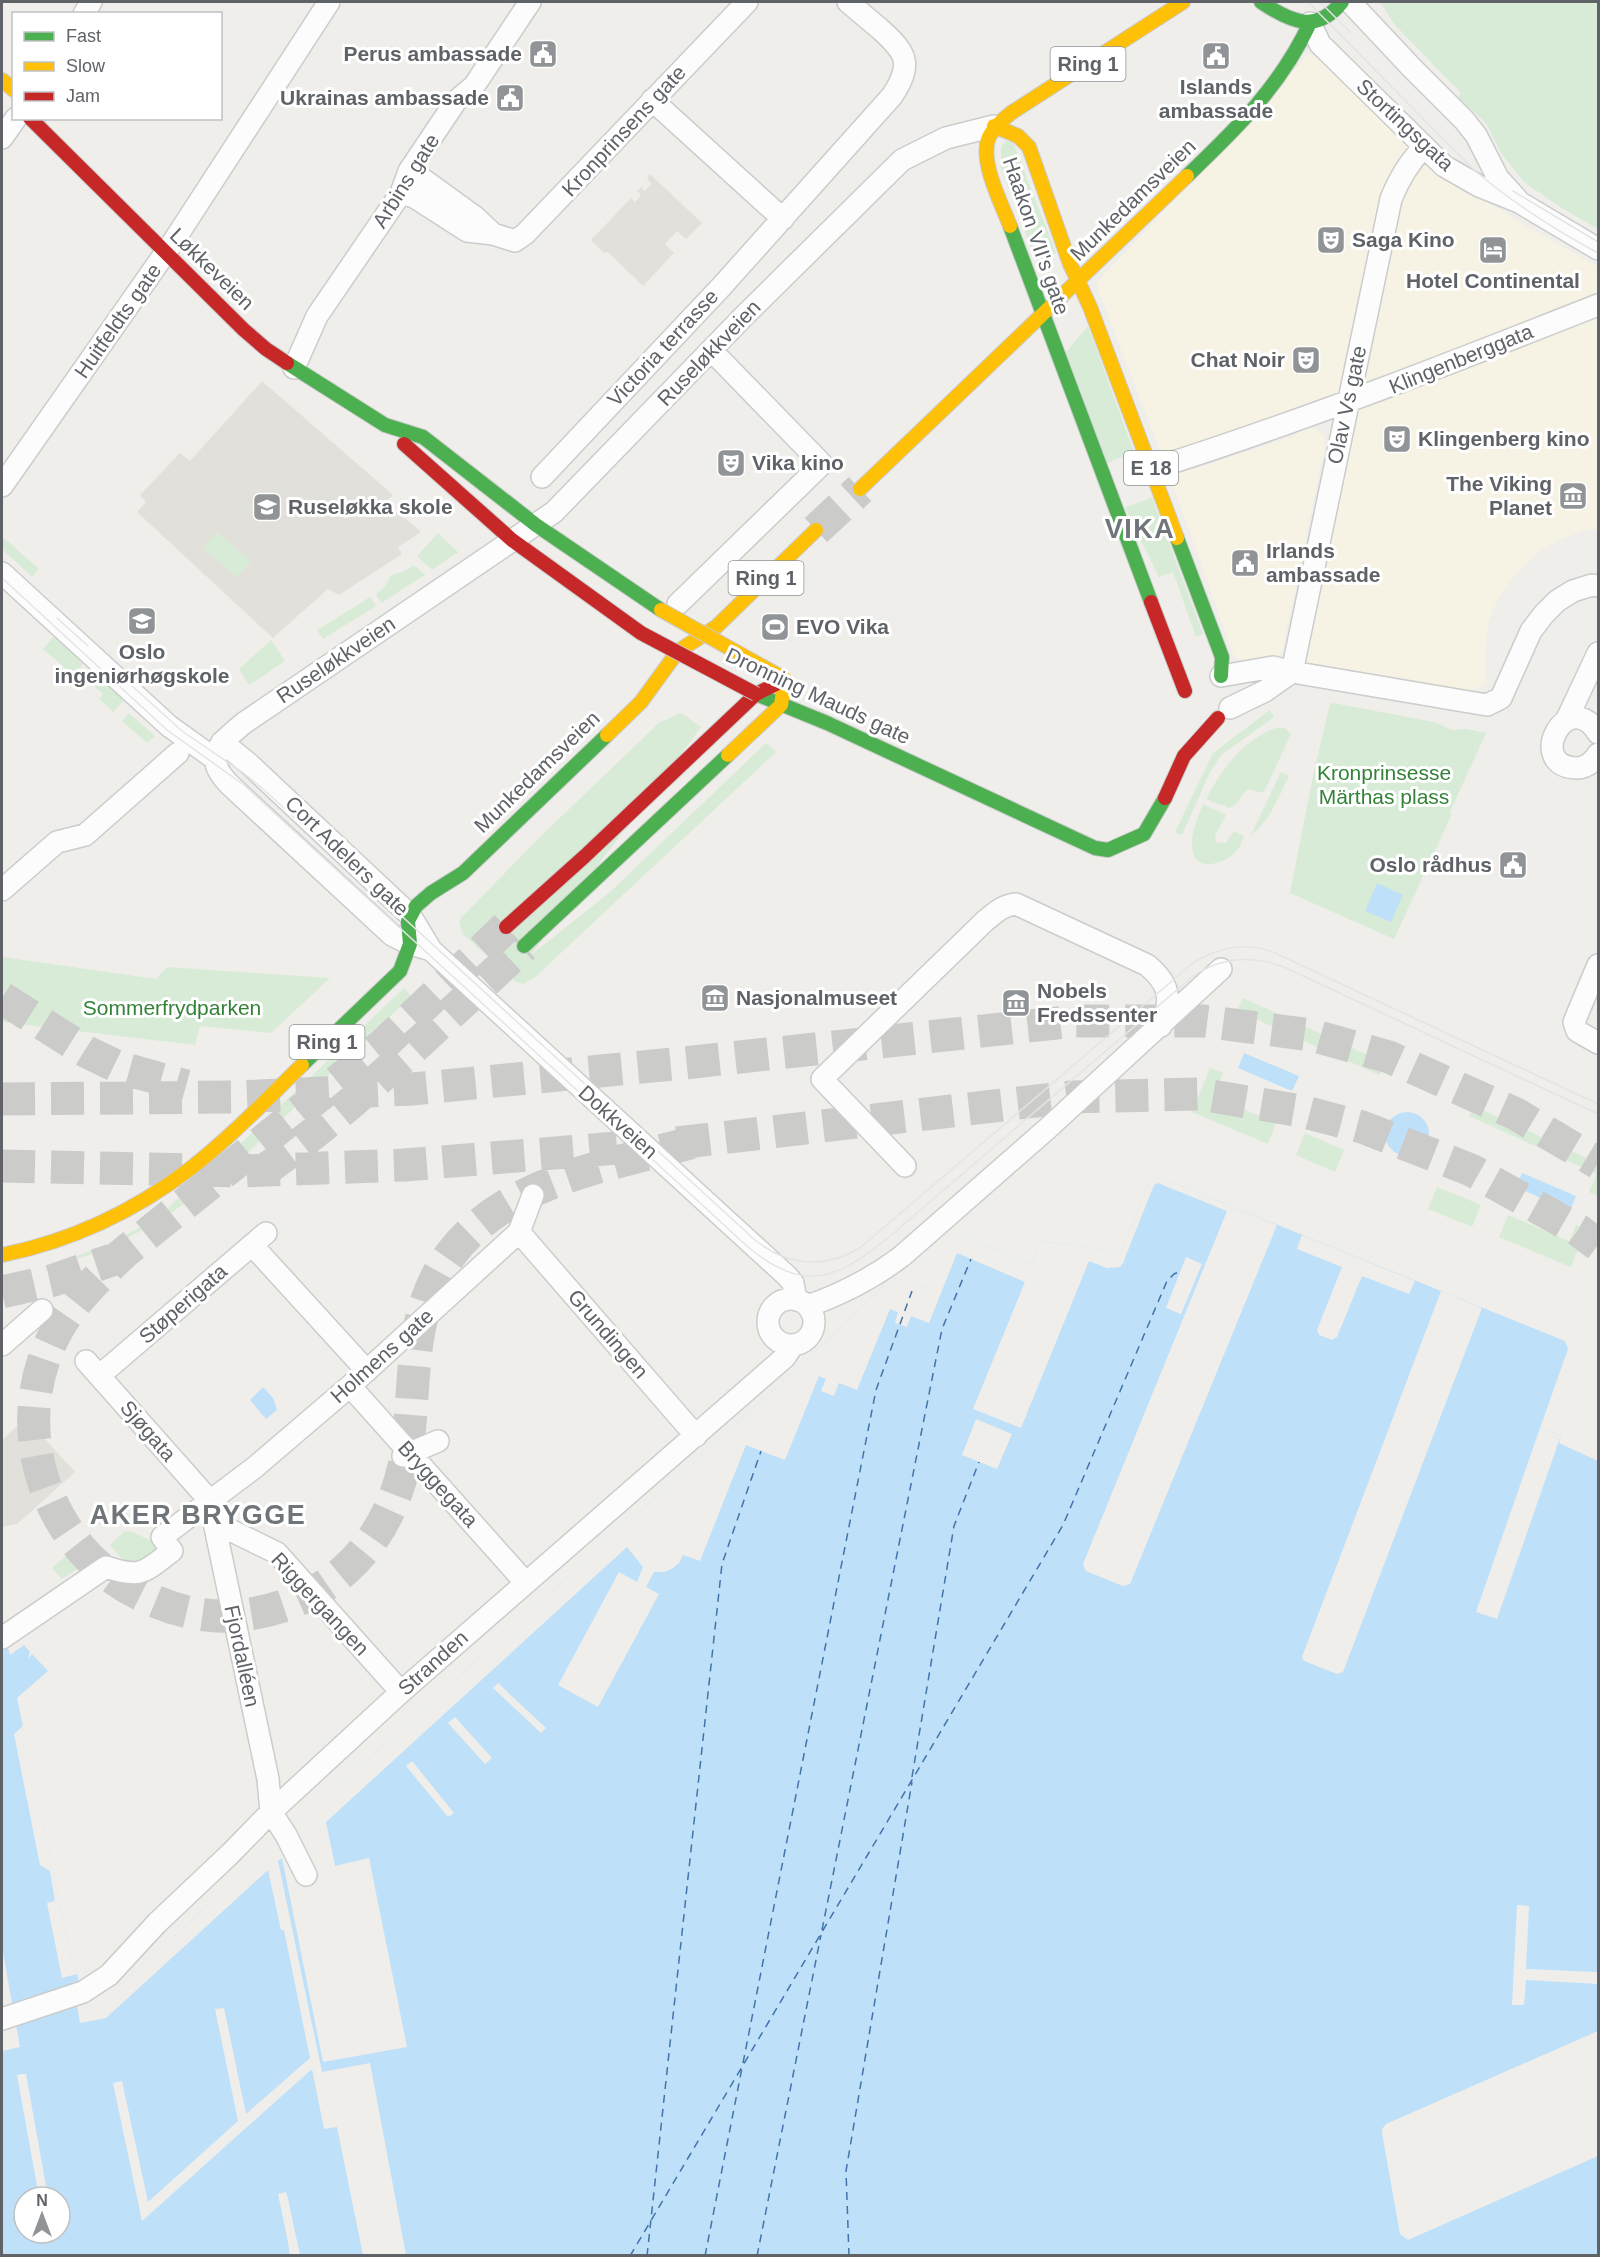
<svg xmlns="http://www.w3.org/2000/svg" width="1600" height="2257" font-family="Helvetica,sans-serif">
	<rect width="100%" height="100%" fill="#efeeea"/>
	<path fill="#f7f3e4" d="M1308 55 1318 56 1462 186 1526 226 1598 267V300L1381 381 1174 452 1161 453 1096 284Z
		M1598 305V529L1585 530 1561 539 1541 550 1517 572 1497 600 1488 623 1485 656 1486 681 1483 685 1473 692 1467 693 1333 667 1330 679 1292 672 1348 403Z
		M1303 427H1311L1318 430 1324 437 1325 445 1282 652 1278 657 1269 660 1241 662 1234 656 1169 474 1184 468 1191 470 1294 436Z"/>
	<path fill="#e2e0da" d="M650 174 702 223 686 239 677 231 665 244 674 253 643 286 608 252 604 253 591 240 631 198 635 202 641 195 637 191 641 187 645 191 651 184 647 178Z
		M262 381 393 495 386 502 421 532 398 547 402 554 339 595 328 589 273 638 137 512 146 502 140 495 180 453 190 461Z
		M26 1418 75 1472 17 1524 2 1527V1440Z"/>
	<path fill="#d8ebd6" d="M1380 2H1598V229L1560 207 1524 182 1501 153 1486 123 1458 97 1461 93 1395 25Z
		M1006 141 1013 142 1056 253 1036 261 1001 168V147Z
		M1088 326 1134 452 1107 463 1066 352Z
		M1152 497 1203 634 1196 637 1173 572 1159 577 1125 508Z
		M217 532 251 561 237 577 203 548Z
		M438 533 458 552 432 570 417 556Z
		M4 538 39 569 32 577 2 549V540Z
		M414 565 425 575 381 603 376 594 385 587 391 575 403 572Z
		M370 597 376 606 323 639 317 630Z
		M55 635 85 662 73 675 43 649Z
		M271 640 285 661 249 685 239 669Z
		M94 671 125 699 113 712 99 699 103 694 86 679Z
		M1333 703 1434 722 1452 730 1466 729 1486 733 1450 812 1452 814 1394 939 1290 893 1313 776 1330 704Z
		M1270 710 1274 717 1221 755 1209 774 1182 835 1175 832 1213 753Z
		M129 713 155 736 147 743 122 721Z
		M681 713 701 727 531 955 609 893 766 743 776 752 534 978 524 984 516 982 463 934 459 923 461 918 542 835 660 722Z
		M1276 728H1285L1291 734 1264 792C1256 794 1255 789 1248 790 1242 791 1240 805 1229 808L1206 799C1222 769 1243 740 1276 728Z
		M1281 772 1289 776C1279 796 1270 821 1251 835Z
		M1203 804 1226 815 1215 836 1216 842 1226 843 1234 831 1244 836C1242 840 1241 845 1238 849 1230 861 1201 873 1194 855 1188 838 1197 819 1203 804Z
		M2 957 156 979 167 967 330 978 271 1033 200 1026 195 1045 2 1022Z
		M404 988 411 996 241 1159C184 1208 138 1239 66 1263L65 1261 117 1240 162 1215 181 1195 215 1168Z
		M1243 998 1385 1063 1379 1075 1249 1016 1238 1038 1227 1033Z
		M1210 1068 1223 1073 1214 1097 1276 1123 1268 1144 1192 1112Z
		M1474 1106 1598 1163V1196L1589 1192 1597 1174 1469 1116Z
		M1305 1133 1344 1150 1335 1172 1296 1155Z
		M1437 1187 1481 1205 1472 1227 1428 1209Z
		M1508 1215 1569 1241 1576 1225 1586 1230 1571 1267 1499 1237Z
		M125 1531H130L156 1543 158 1552 131 1570 110 1545Z
		M85 1540 99 1562 88 1574 77 1569 62 1579 52 1568Z"/>
	<path fill="#bfe0f9" fill-rule="evenodd" d="M1377 883 1403 895 1391 922 1365 911Z
		M1244 1053 1299 1076 1292 1091 1238 1068Z
		M1385 1134a22 22 0 1 1 44 0a22 22 0 1 1-44 0Z
		M1522 1173 1576 1196 1570 1211 1516 1187Z
		M1159 1177 1565 1341 1568 1349 1540 1428 1561 1435 1559 1443 1598 1461V2031L1386 2124 1382 2129V2133L1400 2234 1408 2240 1598 2156V2255H2L3 2051 20 2047 2 1947V1626L10 1655 24 1645 30 1652 28 1659 32 1654 48 1671 17 1698 72 1964 77 1974 80 1987 103 1968 119 1986 829 1339 892 1277 925 1288 964 1237 1032 1264 1041 1241 1121 1252 1150 1181ZM24 2197H60V2233H24Z
		M263 1387 273 1398 277 1410 266 1419 250 1400Z"/>
	<path fill="#efeeea" d="M1159 1177 1277 1225 1130 1584 1123 1586 1086 1571 1083 1564 1227 1211 1158 1183 1154 1185 1123 1263 1120 1267 1107 1268 1089 1261 1021 1428 973 1409 1025 1282 957 1253 929 1323 911 1316 907 1327 895 1323 898 1312 890 1309 857 1390 839 1383 834 1396 821 1391 826 1379 819 1376 785 1460 746 1445 700 1561 683 1555 679 1563 673 1568 665 1572H654L646 1587 659 1594 598 1707 558 1685 619 1572 637 1582 643 1567 627 1547 326 1822 335 1866 369 1858 407 2047 323 2062 282 1858 278 1861 322 2072 370 2063 406 2255H363L337 2127 324 2129 312 2069 142 2221 113 2083 122 2081 148 2202 238 2121 215 2009 224 2008 246 2114 310 2058 284 1930H281L268 1870 106 2018 80 2023 77 2006 81 2005V1986L103 1968 119 1986 829 1339 892 1277 925 1288 964 1237 1032 1264 1041 1241 1121 1252 1150 1181Z
		M1302 1235 1415 1281 1409 1294 1362 1276 1337 1337 1332 1340 1319 1335 1317 1330 1342 1267 1297 1249Z
		M1186 1257 1202 1264 1181 1314 1166 1308Z
		M1441 1291 1482 1308 1343 1672 1337 1674 1304 1661 1302 1657Z
		M976 1419 1012 1434 997 1469 962 1455Z
		M1540 1428 1561 1435 1497 1619 1476 1612Z
		M498 1683 546 1728 541 1733 493 1688Z
		M455 1717 492 1758 485 1764 448 1723Z
		M23 1726 72 1964 77 1974 62 1978 47 1903 55 1901 50 1871 40 1865 14 1734Z
		M412 1761 454 1813 448 1817 406 1766Z
		M1517 1905 1529 1906 1526 1969 1598 1972V1984L1526 1980 1524 2005H1512Z
		M22 2074H26L48 2197H39L17 2075Z
		M286 2192 288 2199 300 2255H290L287 2237 278 2194Z"/>
	<g fill="none" stroke-linecap="round" stroke-linejoin="round">
		<path stroke="#4174aa" stroke-width="1.5" stroke-dasharray="8 6" stroke-linecap="butt" d="M912 1777 954 1526 979 1462
			M822 1930 942 1329 971 1259
			M743 2063 876 1390 912 1291
			M630 2256 1063 1525 1167 1281 1174 1274 1181 1271
			M647 2256 722 1564 761 1451
			M705 2256 742 2068
			M757 2256 821 1935
			M849 2256 846 2171 912 1782"/>
		<path stroke="#cbcbca" stroke-width="33" stroke-dasharray="33 16" stroke-linecap="butt" d="M816 530 860 489
			M506 927 385 1043 126 1251C100 1275 73 1301 56 1332 18 1403 30 1488 81 1549 116 1590 178 1619 232 1616 275 1613 314 1598 346 1569 376 1542 395 1506 404 1466 419 1394 403 1318 451 1254 508 1179 612 1165 698 1141
			M2 998 87 1052 118 1067 186 1086
			M2 1099 238 1097 412 1089 684 1063 1076 1021H1203L1312 1035 1389 1057 1516 1114 1598 1163
			M677 1143 1071 1097 1200 1094 1301 1111 1362 1127 1471 1170 1578 1230 1598 1245
			M2 1166 243 1171 404 1165 617 1148
			M262 1172C356 1106 439 1023 524 946
			M2 1292 51 1281 112 1260"/>
		<g stroke="#cbcccc" stroke-width="24">
			<path id="street" d="M1350 2 1412 68 1464 120 1476 135 1498 178 1517 199
				M84 14 91 2
				M1310 23 1320 44 1444 166 1479 186 1519 202 1598 249
				M652 100 783 219
				M2 138 16 118
				M406 180H424L475 217 493 234
				M401 193 414 197 467 231 493 234 515 241 525 234 747 2
				M294 368 317 316 401 193 409 171 456 101 474 86 530 2
				M1152 469C1303 421 1451 363 1598 305
				M542 477 722 286 892 96C913 64 907 53 880 29 869 20 859 11 848 2
				M2 486 175 239 329 2
				M2 573 169 726 215 759
				M678 604 822 464 711 350
				M1292 672 1391 199C1399 179 1409 162 1424 147
				M1221 676 1273 667 1292 672 1487 705 1501 698 1531 631 1544 614 1557 601 1573 591 1592 585 1598 586
				M1230 708 1265 691 1292 672
				M1566 721 1598 653
				M1598 733C1567 685 1525 766 1576 768 1586 768 1593 762 1598 754
				M222 742 249 764 410 915 431 950 787 1276 793 1283 796 1300
				M2 890 57 842 85 835 178 753
				M431 950 410 944 392 935 231 786C201 757 219 744 244 723L554 512 743 317 902 160 946 138 994 126
				M1598 965 1574 1022 1577 1031 1598 1043
				M905 1166 822 1079 985 921C995 913 1003 905 1016 904L1147 965C1169 983 1173 999 1161 1026
				M519 1232 696 1436
				M252 1245 367 1371
				M768 1322a23 23 0 1 1 46 0a23 23 0 1 1-46 0Z
				M808 1306C842 1294 873 1278 902 1256L1047 1129 1221 969
				M2 1345 42 1310
				M86 1361 210 1501 222 1526 277 1553 401 1692
				M99 1376 266 1233
				M350 1386 525 1582
				M403 1456 438 1441
				M212 1513 268 1779 271 1812 286 1835 306 1875
				M2 1638 106 1567C142 1579 144 1572 172 1551L162 1537 254 1468 350 1386 519 1232 533 1195
				M2 2019 83 1992 109 1975 157 1923 230 1854 271 1812 401 1692 785 1357 793 1345"/>
		</g>
		<g stroke="#cacacb" stroke-width="16">
			<path id="fast" d="M1261 2C1291 22 1316 34 1342 2
				M1187 176C1237 128 1280 87 1310 23
				M1010 226 1151 602
				M287 363 385 425 423 437 536 525 661 610
				M1177 538 1222 657 1221 676
				M756 694 827 723 1095 848 1108 850 1144 834 1165 798
				M524 946 728 755
				M302 1065 400 971 410 944 408 921 416 906 431 893 463 873 607 735"/>
		</g>
		<g stroke="#cacacb" stroke-width="16">
			<path id="slow" d="M2 80 14 90
				M994 126 1018 136 1029 147 1070 264 1078 281
				M1010 226C1001 202 979 161 989 137 994 127 1002 120 1011 113L1183 2
				M1078 281 1090 307 1177 538
				M860 489 1187 176
				M607 735 641 702 673 658 683 648 716 627 816 530
				M728 755 781 705 784 685
				M2 1255C71 1241 135 1211 191 1168 231 1137 266 1100 302 1065"/>
		</g>
		<g stroke="#cacacb" stroke-width="16">
			<path id="jam" d="M30 118 244 330 266 349 287 363
				M404 444 512 540 641 633
				M1151 602 1185 691
				M1165 798 1184 756 1218 718
				M506 927 585 856 756 694 776 684"/>
		</g>
		<use href="#street" stroke="#fdfcfc" stroke-width="21"/>
		<use href="#fast" stroke="#4caf50" stroke-width="14"/>
		<use href="#slow" stroke="#ffc107" stroke-width="14"/>
		<use href="#jam" stroke="#c62828" stroke-width="14"/>
		<path stroke="#e4e4e4" stroke-width="1.5" d="M1308 2 1473 169C1511 202 1554 229 1598 253
			M1320 2 1350 32
			M1513 191 1598 242
			M2 578 167 730 244 785 748 1247C805 1294 837 1279 889 1237L1192 977C1222 956 1253 955 1286 968L1598 1114
			M57 618 88 646
			M130 684 182 731 242 772 262 788 755 1240C787 1266 825 1270 861 1247L1193 963C1219 947 1244 942 1273 952L1598 1104"/>
		<g stroke="#cacacb" stroke-width="16" stroke-linecap="butt">
			<path id="slow-bridge" d="M661 610 785 679"/>
		</g>
		<g stroke="#cacacb" stroke-width="16" stroke-linecap="butt">
			<path id="jam-bridge" d="M641 633 756 694"/>
		</g>
		<use href="#slow-bridge" stroke="#ffc107" stroke-width="14"/>
		<use href="#jam-bridge" stroke="#c62828" stroke-width="14"/>
	</g>
	<defs>
		<g id="civic-square" transform="scale(1.5)"><rect x="-9" y="-9" width="18" height="18" rx="4" fill="#919496" stroke="#fff"/><path d="M-.6-6.5H3V-4.5H.6V-3L4-1V1h2V6H-6V1h2V-1L-.6-3ZM-1.2 2.5V6h2.4V2.5Z" fill="#fff"/></g>
		<g id="theatre-square" transform="scale(1.5)"><rect x="-9" y="-9" width="18" height="18" rx="4" fill="#919496" stroke="#fff"/><path d="M-5-5.5Q0-4 5-5.5V0Q5 5 0 6Q-5 5-5 0ZM-3.3-2.5H-1v1.5H-3.3ZM1-2.5H3.3v1.5H1ZM-2.8 1Q0 5.5 2.8 1Z" fill="#fff"/></g>
		<g id="hotel-square" transform="scale(1.5)"><rect x="-9" y="-9" width="18" height="18" rx="4" fill="#919496" stroke="#fff"/><path d="M-6-4.5h1.5V1H6V5H4.5V3h-9V5H-6ZM-4 0a1.8 1.8 0 1 1 3.6 0ZM.5 0V-2.5h3Q6-2.5 6 0Z" fill="#fff"/></g>
		<g id="museum-square" transform="scale(1.5)"><rect x="-9" y="-9" width="18" height="18" rx="4" fill="#919496" stroke="#fff"/><path d="M0-6L6-3V-2H-6V-3ZM-5-1h2V3h-2ZM-1-1h2V3h-2ZM3-1h2V3H3ZM-6 4H6V6H-6Z" fill="#fff"/></g>
		<g id="school-square" transform="scale(1.5)"><rect x="-9" y="-9" width="18" height="18" rx="4" fill="#919496" stroke="#fff"/><path d="M0-5L7-2L0 1L-7-2ZM-4 1L0 2.5L4 1V4Q0 6-4 4Z" fill="#fff"/></g>
		<g id="university-square" transform="scale(1.5)"><rect x="-9" y="-9" width="18" height="18" rx="4" fill="#919496" stroke="#fff"/><path d="M0-5L7-2L0 1L-7-2ZM-4 1L0 2.5L4 1V4Q0 6-4 4Z" fill="#fff"/></g>
		<g id="stadium-square" transform="scale(1.5)"><rect x="-9" y="-9" width="18" height="18" rx="4" fill="#919496" stroke="#fff"/><path d="M0-5a6.5 5 0 1 0 0 10a6.5 5 0 1 0 0-10ZM-3.5-1.8h7v3.6h-7Z" fill="#fff"/></g>
	</defs>
	<g fill-rule="evenodd">
		<use href="#civic-square" x="543" y="54"/>
		<use href="#civic-square" x="1216" y="56"/>
		<use href="#civic-square" x="510" y="98"/>
		<use href="#theatre-square" x="1331" y="240"/>
		<use href="#hotel-square" x="1493" y="250"/>
		<use href="#theatre-square" x="1306" y="360"/>
		<use href="#theatre-square" x="1397" y="439"/>
		<use href="#theatre-square" x="731" y="463"/>
		<use href="#museum-square" x="1573" y="496"/>
		<use href="#school-square" x="267" y="507"/>
		<use href="#civic-square" x="1245" y="563"/>
		<use href="#university-square" x="142" y="621"/>
		<use href="#stadium-square" x="775" y="627"/>
		<use href="#civic-square" x="1513" y="865"/>
		<use href="#museum-square" x="715" y="998"/>
		<use href="#museum-square" x="1016" y="1003"/>
	</g>
	<g text-anchor="middle" stroke-width="6" stroke-linejoin="round" paint-order="stroke">
		<g fill="#fff" stroke="#8f9295" stroke-width="1.5">
			<rect x="1050.5" y="47" width="75" height="34" rx="4.5"/>
			<rect x="1124" y="451" width="54" height="34" rx="4.5"/>
			<rect x="728.5" y="561" width="75" height="34" rx="4.5"/>
			<rect x="289.5" y="1025" width="75" height="34" rx="4.5"/>
		</g>
		<g font-size="20" font-weight="bold" fill="#5f6368">
			<text x="1088" y="71">Ring 1</text>
			<text x="1151" y="475">E 18</text>
			<text x="766" y="585">Ring 1</text>
			<text x="327" y="1049">Ring 1</text>
		</g>
		<g font-size="21" font-weight="bold" fill="#5f6368" stroke="#fff" text-anchor="start">
			<text x="522" y="61" text-anchor="end">Perus ambassade</text>
			<text x="1216" y="94" text-anchor="middle">Islands<tspan x="1216" dy="24">ambassade</tspan></text>
			<text x="489" y="105" text-anchor="end">Ukrainas ambassade</text>
			<text x="1352" y="247">Saga Kino</text>
			<text x="1493" y="288" text-anchor="middle">Hotel Continental</text>
			<text x="1285" y="367" text-anchor="end">Chat Noir</text>
			<text x="1418" y="446">Klingenberg kino</text>
			<text x="752" y="470">Vika kino</text>
			<text x="1552" y="491" text-anchor="end">The Viking<tspan x="1552" dy="24">Planet</tspan></text>
			<text x="288" y="514">Ruseløkka skole</text>
			<text x="1266" y="558">Irlands<tspan x="1266" dy="24">ambassade</tspan></text>
			<text x="796" y="634">EVO Vika</text>
			<text x="142" y="659" text-anchor="middle">Oslo<tspan x="142" dy="24">ingeniørhøgskole</tspan></text>
			<text x="1492" y="872" text-anchor="end">Oslo rådhus</text>
			<text x="1037" y="998">Nobels<tspan x="1037" dy="24">Fredssenter</tspan></text>
			<text x="736" y="1005">Nasjonalmuseet</text>
		</g>
		<g font-size="21" fill="#5f6368" stroke="#fff">
			<text transform="translate(1405 125) rotate(43)" y="7">Stortingsgata</text>
			<text transform="translate(624 131) rotate(-47)" y="7">Kronprinsens gate</text>
			<text transform="translate(406 181) rotate(-58)" y="7">Arbins gate</text>
			<text transform="translate(1133 200) rotate(-44)" y="7">Munkedamsveien</text>
			<text transform="translate(1036 236) rotate(71)" y="7">Haakon VII's gate</text>
			<text transform="translate(212 269) rotate(44)" y="7">Løkkeveien</text>
			<text transform="translate(118 321) rotate(-55)" y="7">Huitfeldts gate</text>
			<text transform="translate(663 348) rotate(-47)" y="7">Victoria terrasse</text>
			<text transform="translate(709 353) rotate(-46)" y="7">Ruseløkkveien</text>
			<text transform="translate(1461 359) rotate(-22)" y="7">Klingenberggata</text>
			<text transform="translate(1347 405) rotate(-78)" y="7">Olav Vs gate</text>
			<text transform="translate(336 660) rotate(-34)" y="7">Ruseløkkveien</text>
			<text transform="translate(818 696) rotate(25)" y="7">Dronning Mauds gate</text>
			<text transform="translate(537 772) rotate(-44)" y="7">Munkedamsveien</text>
			<text transform="translate(347 856) rotate(44)" y="7">Cort Adelers gate</text>
			<text transform="translate(618 1122) rotate(42)" y="7">Dokkveien</text>
			<text transform="translate(183 1304) rotate(-41)" y="7">Støperigata</text>
			<text transform="translate(608 1334) rotate(49)" y="7">Grundingen</text>
			<text transform="translate(382 1356) rotate(-42)" y="7">Holmens gate</text>
			<text transform="translate(148 1431) rotate(49)" y="7">Sjøgata</text>
			<text transform="translate(438 1484) rotate(48)" y="7">Bryggegata</text>
			<text transform="translate(320 1604) rotate(47)" y="7">Riggergangen</text>
			<text transform="translate(242 1656) rotate(78)" y="7">Fjordalléen</text>
			<text transform="translate(433 1663) rotate(-42)" y="7">Stranden</text>
		</g>
		<g font-size="21" fill="#348238" stroke="#fff">
			<text x="1384" y="780">Kronprinsesse<tspan x="1384" dy="24">Märthas plass</tspan></text>
			<text x="172" y="1015">Sommerfrydparken</text>
		</g>
		<g font-size="27" font-weight="bold" letter-spacing="1.5" fill="#70757a" stroke="#fff">
			<text x="1140" y="538">VIKA</text>
			<text x="198" y="1524">AKER BRYGGE</text>
		</g>
	</g>
	<rect width="1600" height="2257" fill="none" stroke="#5f6368" stroke-width="6"/>
	<rect x="12" y="12" width="210" height="108" fill="#ffffff" stroke="#bfc1c3" stroke-width="1.5"/>
	<rect x="24" y="32" width="30" height="9" fill="#4caf50" stroke="#bfc1c3" stroke-width="1.5"/>
	<text x="66" y="42" font-size="18" fill="#5f6368">Fast</text>
	<rect x="24" y="62" width="30" height="9" fill="#ffc107" stroke="#bfc1c3" stroke-width="1.5"/>
	<text x="66" y="72" font-size="18" fill="#5f6368">Slow</text>
	<rect x="24" y="92" width="30" height="9" fill="#c62828" stroke="#bfc1c3" stroke-width="1.5"/>
	<text x="66" y="102" font-size="18" fill="#5f6368">Jam</text>
	<g transform="translate(42 2215)"><circle r="28" fill="#ffffff" stroke="#bfc1c3" stroke-width="1.5"/>
	<path d="M0-4.5L10 22L0 15L-10 22Z" fill="#919496"/>
	<text y="-9" font-size="16" font-weight="bold" text-anchor="middle" fill="#5f6368">N</text>
	</g>
</svg>
